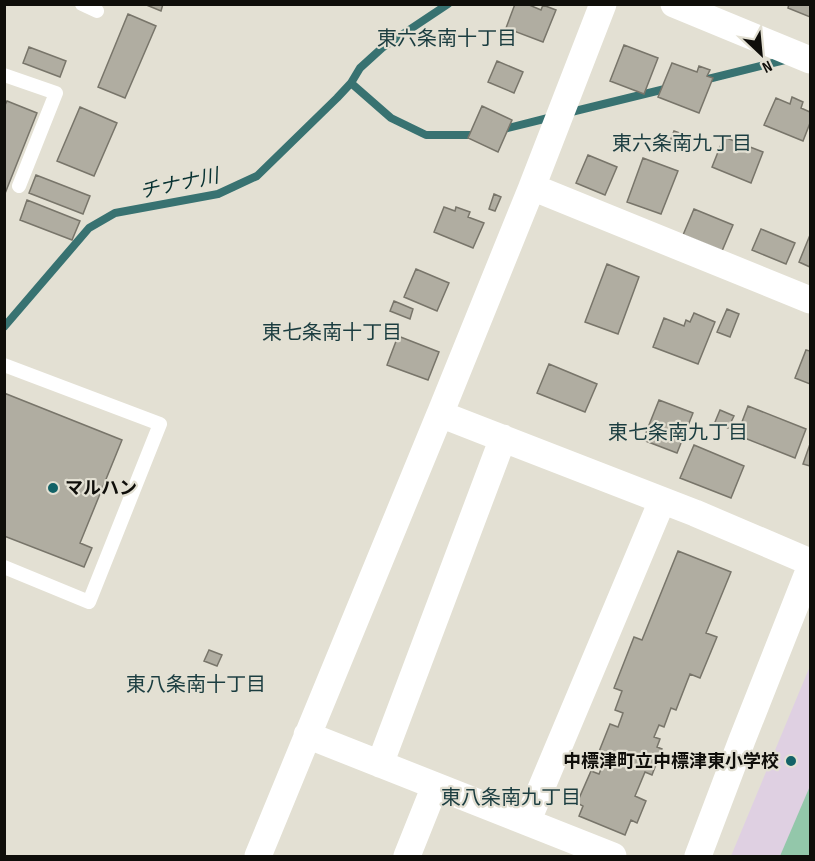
<svg xmlns="http://www.w3.org/2000/svg" width="815" height="861" font-family="'Sofia Sans Condensed','Noto Sans JP',sans-serif">
	<rect width="100%" height="100%" fill="#e3e0d3"/>
	<path fill="#dfd0e2" d="M810 666V856H731Z"/>
	<path fill="#93c7aa" d="M810 786V856H780Z"/>
	<g fill="none" stroke-linecap="round" stroke-linejoin="round">
		<path stroke="#387271" stroke-width="8" d="M704 80 789 59
			M351 83 391 118 426 135H480
			M567 113 669 88
			M500 130 552 117
			M4 327 89 228 115 213 218 194 257 176 337 98 351 83 360 68 382 48 448 4"/>
	</g>
	<path fill="#b0ada1" stroke="#78756a" stroke-width="1.5" d="M144 4H163L161 11Z
		M515 4H527L541 10 543 5 556 10 543 42 506 28Z
		M789 4H810V17L788 8Z
		M128 14 156 26 125 98 98 87Z
		M624 45 658 58 644 94 610 81Z
		M29 47 66 61 60 77 23 63Z
		M497 61 523 72 514 93 488 82Z
		M672 63 697 72 699 66 710 70 707 76 713 78 699 113 658 97Z
		M792 97 803 102 801 108 810 112V123L803 141 764 125 776 98 790 104Z
		M7 101 37 113 4 196V107Z
		M482 106 512 120 498 152 468 138Z
		M80 107 117 123 94 176 57 161Z
		M674 131 688 136 683 149 669 144Z
		M724 137 763 152 751 183 712 167Z
		M588 155 617 167 605 195 576 183Z
		M643 158 678 171 661 214 627 202Z
		M36 175 90 196 83 214 29 193Z
		M494 194 501 197 495 211 489 209Z
		M27 200 80 221 72 240 20 220Z
		M444 207 455 211 456 207 470 212 468 217 484 223 473 248 434 232Z
		M694 209 733 225 722 251 683 235Z
		M761 229 795 243 786 264 752 250Z
		M810 235V267L799 262Z
		M607 264 639 277 618 334 585 322Z
		M416 269 449 283 437 311 404 297Z
		M394 301 413 309 410 319 390 311Z
		M727 309 739 314 730 337 717 332Z
		M694 313 715 322 698 364 653 347 664 318 684 326 686 320 690 322Z
		M398 336 439 352 428 380 387 365Z
		M806 350 810 351V384L795 378Z
		M549 364 597 384 585 412 537 393Z
		M4 393 122 440 80 543 92 548 84 567 4 536Z
		M659 400 693 413 677 453 643 440Z
		M748 406 806 429 795 458 737 435Z
		M720 410 734 416 728 428 715 422Z
		M810 444V466L803 464Z
		M694 445 744 466 731 498 680 478Z
		M678 551 731 572 706 633 717 637 700 678 690 674 676 710 671 708 664 727 659 725 654 737 660 739 657 747 662 749 652 775 645 772 635 796 646 801 637 823 631 820 625 835 579 816 583 806 577 803 591 771 599 774 606 757 598 754 610 724 618 727 623 713 615 710 622 691 614 688 634 637 642 640Z
		M209 650 222 655 217 666 204 661Z"/>
	<g fill="none" stroke-linecap="round" stroke-linejoin="round">
		<path stroke="#fff" stroke-width="14" d="M82 4 97 11
			M4 75 56 93 19 186
			M4 365 160 424 89 602 4 567"/>
		<path stroke="#fff" stroke-width="27" d="M674 4 810 60
			M532 187 603 4
			M440 414 532 187 810 300
			M307 735 613 856
			M380 764 503 438
			M527 822 662 501
			M258 856 440 414 695 513 810 562
			M407 856 435 786
			M698 856 742 740 810 568"/>
	</g>
	<g fill="#126267" stroke="#e3e0d3" stroke-width="2">
		<circle cx="53" cy="488" r="6"/>
		<circle cx="791" cy="761" r="6"/>
	</g>
	<g text-anchor="middle" stroke-width="4.5" stroke-linejoin="round" paint-order="stroke">
		<g font-size="18" font-weight="bold" fill="#0f0e0a" stroke="#e3e0d3" text-anchor="start">
			<text x="65" y="494">マルハン</text>
			<text x="779" y="767" text-anchor="end">中標津町立中標津東小学校</text>
		</g>
		<g font-size="20" fill="#1b3d40" stroke="#e3e0d3">
			<text x="447" y="45">東六条南十丁目</text>
			<text x="682" y="150">東六条南九丁目</text>
			<text x="332" y="339">東七条南十丁目</text>
			<text x="678" y="439">東七条南九丁目</text>
			<text x="196" y="691">東八条南十丁目</text>
			<text x="511" y="804">東八条南九丁目</text>
		</g>
		<g font-size="20" font-style="italic" fill="#073131" stroke="#e3e0d3">
			<text transform="translate(179 183) rotate(-12)" y="7">チナナ川</text>
		</g>
	</g>
	<rect width="815" height="861" fill="none" stroke="#0f0e0a" stroke-width="12"/>
	<g transform="translate(761 54) rotate(154)" stroke="#e3e0d3" stroke-width="4.5" paint-order="stroke">
	<path d="M0-4.5L10 22L0 15L-10 22Z" fill="#0f0e0a"/>
	<text y="-9" font-size="16" font-weight="bold" text-anchor="middle" fill="#0f0e0a">N</text>
	</g>
</svg>
